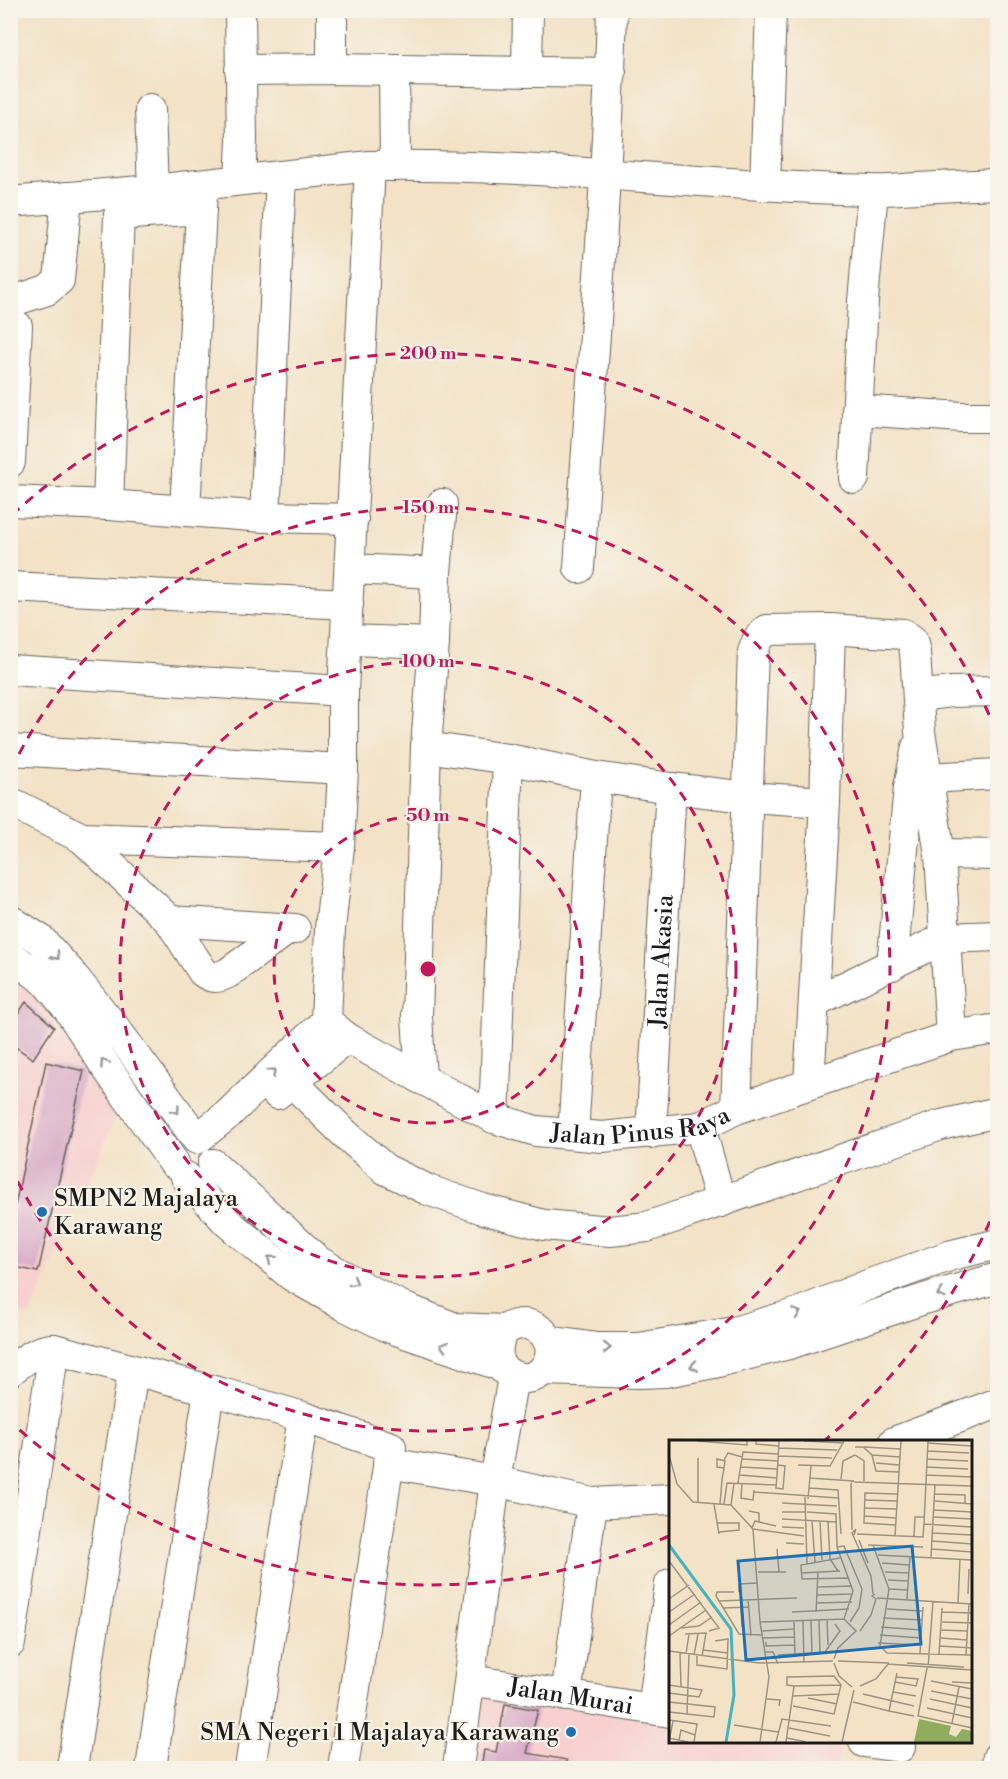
<svg xmlns="http://www.w3.org/2000/svg" width="1008" height="1779" font-family="'Libre Bodoni',serif">
	<rect width="100%" height="100%" fill="#f7f3e8"/>
	<filter id="ink" filterUnits="userSpaceOnUse"><feTurbulence type="fractalNoise" baseFrequency=".0167" numOctaves="2"/><feDisplacementMap in="SourceGraphic" scale="12" xChannelSelector="R" yChannelSelector="G"/><feConvolveMatrix kernelMatrix="1 2 1 2 8 2 1 2 1" color-interpolation-filters="sRGB"/></filter>
	<filter id="wash" filterUnits="userSpaceOnUse"><feTurbulence type="fractalNoise" baseFrequency=".008" numOctaves="4" result="noise"/><feDisplacementMap in="SourceGraphic" scale="24" xChannelSelector="R" yChannelSelector="G"/><feGaussianBlur stdDeviation="1.35" result="paint"/><feColorMatrix in="noise" values="0 0 0 0 0 0 0 0 0 0 0 0 0 0 0 0 0 1.4 0 .05"/><feComposite in="paint" operator="in"/></filter>
	<g filter="url(#wash)">
		<rect width="100%" height="100%" fill="#f3e2c6"/>
		<path fill="#f7d0cf" d="M867 10H997L998 14 867 13Z
			M10 969 42 995 118 1111 30 1315 11 1314Z
			M476 1693 670 1723V1742H797L840 1748 837 1768H466Z"/>
		<g id="blocks">
			<path fill="#d8acc7" d="M26 1002 54 1027 33 1059 10 1043V1025Z
				M46 1062 84 1071 38 1272 10 1266V1209L14 1210Z
				M505 1704 538 1710 527 1753 567 1760 566 1768H481L484 1750 496 1752Z"/>
		</g>
	</g>
	<g filter="url(#ink)">
		<use href="#blocks" fill-opacity="0" stroke="#676158" stroke-width="1.5"/>
		<g fill="none" stroke-linecap="round" stroke-linejoin="round">
			<g stroke="#676158" stroke-width="32">
				<g id="minor">
					<path d="M240 10 242 140 240 180"/>
					<path d="M332 69V10"/>
					<path d="M240 70 332 69 611 73"/>
					<path d="M394 71 395 166"/>
					<path d="M527 72 528 10"/>
					<path d="M150 109 153 190"/>
					<path id="s1" d="M370 166 343 691V769L339 847 330 929 326 1021 347 1038 494 1118 536 1131 602 1137 700 1127 736 1109 951 1036 998 1029"/>
					<path d="M765 186 771 10"/>
					<path d="M10 202 153 190 370 166C537 163 703 186 870 190 885 191 901 189 916 188 943 187 970 185 998 184"/>
					<path d="M10 302 47 290 59 280 67 197"/>
					<path d="M857 410 962 417H998"/>
					<path d="M10 462 17 326"/>
					<path d="M854 478 863 301 873 191"/>
					<path d="M10 501 108 505 265 517 353 519"/>
					<path d="M108 505 119 215 201 209"/>
					<path d="M185 511 202 191"/>
					<path d="M265 517 281 176"/>
					<path d="M579 568C591 382 607 196 612 10"/>
					<path d="M350 569 436 573"/>
					<path d="M10 587 348 604"/>
					<path d="M347 640 434 643"/>
					<path d="M10 670 343 691"/>
					<path d="M918 696 951 692 998 691"/>
					<path d="M426 747 508 759 596 777 671 788 747 797 825 802"/>
					<path d="M10 750 343 769"/>
					<path d="M928 778 998 774"/>
					<path d="M10 802 82 838 170 921 203 972C212 979 218 978 228 973L287 930"/>
					<path d="M82 838 339 847"/>
					<path d="M940 854 998 855"/>
					<path d="M10 920 41 940 69 971 118 1032 197 1139 226 1116 326 1021"/>
					<path d="M170 921 295 929"/>
					<path d="M10 955 45 981 69 1010 104 1064 174 1163"/>
					<path d="M892 965 909 787 917 747"/>
					<path d="M814 1002 945 938 998 936"/>
					<path d="M421 1079 417 1016 426 747 434 643 436 573 442 504"/>
					<path d="M292 1082 344 1133 385 1169 428 1190 483 1209 544 1225 610 1231 647 1227 941 1125 998 1112"/>
					<path d="M809 1084 825 802 830 629"/>
					<path d="M277 1094 347 1038"/>
					<path d="M736 1109 753 652 758 639 767 630 830 629 903 634 912 640 915 652 920 732 940 854 951 1036"/>
					<path d="M494 1118 508 759"/>
					<path d="M700 1127 721 1202"/>
					<path id="s2" d="M651 1133 671 788"/>
					<path d="M573 1134 596 777"/>
					<path d="M213 1164 318 1261 365 1288 407 1309 455 1328 505 1330"/>
					<path d="M186 1177 227 1222 292 1276 343 1305 388 1327 499 1365C533 1401 568 1354 541 1331 536 1327 530 1324 524 1324 499 1324 495 1345 499 1365"/>
					<path d="M548 1341 597 1348H639L734 1332 798 1313 873 1283 952 1255 998 1244"/>
					<path d="M543 1370 639 1373 665 1372 714 1363 789 1344 924 1299 998 1278"/>
					<path d="M10 1371C23 1361 37 1349 54 1349L225 1394 303 1417 391 1447 343 1768"/>
					<path d="M894 1442 998 1403"/>
					<path d="M388 1463 495 1481 592 1503 670 1499"/>
					<path d="M10 1643 54 1349"/>
					<path id="s3" d="M470 1680 670 1712"/>
					<path d="M566 1696 592 1503"/>
					<path d="M653 1709 670 1584"/>
					<path d="M864 1742 900 1747"/>
					<path d="M72 1768 133 1371"/>
					<path d="M151 1768 209 1390"/>
					<path d="M250 1768 303 1417"/>
					<path d="M458 1768 495 1481 513 1377"/>
					<path d="M996 1768 998 1757"/>
				</g>
			</g>
			<use href="#minor" stroke="#fff" stroke-width="30"/>
		</g>
		<defs><path id="oneway-chevron" d="M-2-3.5L2.5 0L-2 3.5" fill="none" stroke-width="1.6" stroke-linecap="round" stroke-linejoin="round" transform="scale(1.5)"/></defs>
		<g stroke="#999">
			<use href="#oneway-chevron" transform="translate(56 956) rotate(49)"/>
			<use href="#oneway-chevron" transform="translate(104 1063) rotate(-124)"/>
			<use href="#oneway-chevron" transform="translate(272 1072) rotate(-44)"/>
			<use href="#oneway-chevron" transform="translate(176 1110) rotate(53)"/>
			<use href="#oneway-chevron" transform="translate(271 1259) rotate(-140)"/>
			<use href="#oneway-chevron" transform="translate(354 1282) rotate(31)"/>
			<use href="#oneway-chevron" transform="translate(941 1294) rotate(164)"/>
			<use href="#oneway-chevron" transform="translate(797 1313) rotate(-19)"/>
			<use href="#oneway-chevron" transform="translate(444 1346) rotate(-162)"/>
			<use href="#oneway-chevron" transform="translate(607 1348) rotate(1)"/>
			<use href="#oneway-chevron" transform="translate(694 1366) rotate(170)"/>
		</g>
	</g>
	<g fill="none" stroke="#c2185b" stroke-width="3" stroke-dasharray="10 8">
		<circle cx="428" cy="969" r="154"/>
		<circle cx="428" cy="969" r="308"/>
		<path d="M11 770A462 462 0 1 1 11 1168"/>
		<path d="M997 1205A616 616 0 0 1 824 1441M669 1536A616 616 0 0 1 12 1423M12 515A616 616 0 0 1 997 733"/>
	</g>
	<g fill="#1f6fb2" stroke="#f7f3e8" stroke-width="2">
		<circle cx="42" cy="1212" r="6"/>
		<circle cx="571" cy="1732" r="6"/>
	</g>
	<g text-anchor="middle" stroke-width="4.5" stroke-linejoin="round" paint-order="stroke">
		<g font-size="24" fill="#1c1c1c" stroke="#f7f3e8">
			<text dy="8" stroke="none"><textPath href="#s2" startOffset="172">Jalan Akasia</textPath></text>
			<text dy="8" stroke="none"><textPath href="#s1" startOffset="1200">Jalan Pinus Raya</textPath></text>
			<text dy="8" stroke="none"><textPath href="#s3" startOffset="102">Jalan Murai</textPath></text>
		</g>
		<g font-size="24" fill="#1c1c1c" stroke="#f7f3e8" text-anchor="start">
			<text x="54" y="1206">SMPN2 Majalaya<tspan x="54" dy="28">Karawang</tspan></text>
			<text x="559" y="1740" text-anchor="end">SMA Negeri 1 Majalaya Karawang</text>
		</g>
	</g>
	<g transform="translate(669 1440)">
		<rect width="303" height="303" fill="#f3e2c6"/>
		<path d="M250 279 282 286 280 294 287 297 293 289 303 291V302H245Z" fill="#90ac5f"/>
		<path fill="none" stroke="#45b4bf" stroke-width="3" d="M0 105 62 189 65 255 57 302"/>
		<path fill="none" stroke="#9d9382" stroke-width="1.5" d="M28 1 78 5V1M87 1V4L109 6M135 1 175 3M258 3 303 6M186 7H194L203 15 207 31 230 32M195 7 231 9M109 8 168 10M258 11 300 13M0 15 8 44 24 62 62 65 84 89 91 182 100 237 91 302M186 15 195 21V41M203 15 231 17M109 16 163 18M73 19 109 21 110 1M258 19 299 21M55 20 59 13 73 17M207 23 230 25M109 25 116 26 114 49 107 48 109 21M129 25 161 26 175 1M72 27 108 29M257 27 299 29M71 35 108 38M257 35 303 37M140 38 185 41 182 42M172 39 174 21 186 15M185 42 303 46M69 43 74 12 109 14M73 43 72 58 84 60 85 50M182 43 183 90M140 48 169 50 172 94M85 52 169 58M266 54 296 55V63M136 57 138 124M139 59 142 26M195 60 228 61M266 61 303 64M113 63 168 66M29 64V18M45 64 50 94M51 64 53 40 55 28 56 21 48 19V27L55 28M55 64 58 43 107 45M62 65 65 43M195 68 227 69M265 70 303 72M80 71 90 73V82M113 72H136M138 72 168 74M195 76 227 78M265 77 303 79M113 79 168 82M143 81 146 122M151 81 153 120M159 82 161 119 169 131M48 83H70V90L50 92M255 84 259 1M226 85 195 83 196 53 228 54M113 87 135 88M83 88 86 81 107 86M84 89 135 96M263 93 303 95M188 94 254 97 255 84 303 87M185 95 187 89 183 93 202 136 204 154M226 96 232 1M245 97 246 77H255M190 100 199 123M263 101 303 104M117 103 135 104M199 105 254 107M204 105 220 149 211 206 218 213 303 215M168 107 175 106 193 149 190 168 181 182M108 109 110 132M263 109 303 112M209 115 303 120M262 117 266 44M171 118 132 125 133 139 180 138M0 121 50 188 40 191M213 123 240 125M89 132H117M216 132 240 133M132 133 171 131M219 140 239 141M149 147 183 146M220 149 239 150M65 152H48L47 156 70 194 93 195M70 152V144L89 143M299 154 300 129M148 155 184 154M208 158 303 164M0 159 20 145M79 159 82 196M238 159 241 117M49 161 128 158M147 163 183 162M289 163 291 119M54 168 80 167M72 168 73 187M218 169 253 171M0 172 26 154M123 172 180 169M147 172 149 132M273 172 303 173M214 178 253 180M158 179 159 205M134 180 135 223M142 180 143 214M150 180 151 213M125 181 126 215M91 182 175 179 184 151 168 107 167 74M273 182 303 183M0 185 32 162M212 187 252 190M12 188 30 186 43 177M272 190 299 191M92 191 126 189M191 191 202 175 207 159 203 156 206 154M16 194 37 193 33 217M211 195 252 198M0 196 37 170M94 198 126 197M272 198 298 200M97 202V206L126 205M209 203 252 205M271 206 303 208M34 210 59 213M0 211 90 223 164 221M96 212H104L109 224M11 213 12 246M251 213 254 167M17 214 20 194M270 214 273 168M25 215 29 194M109 215 156 212 171 191 166 184M297 215 300 164M28 216V225L58 229 59 199 46 201M165 219 169 208 187 191 175 179M169 221 220 223M165 223 170 236 183 247M238 223 295 227M258 228 249 276 303 288M259 228 264 161M262 241 303 249M226 242 247 246 249 239 227 237M283 242 303 243M0 245 33 250 30 257 0 253M191 246 207 239 219 224 303 230M262 251 303 259M224 252 247 256M194 254 245 266M124 256 170 254M139 258 168 264M98 259 111 260 110 266M261 259 303 268M0 262 46 267 45 277 0 272M184 262 220 271 228 233M124 266 165 274 172 245 165 236 118 237V245L125 246 172 245M258 268 303 278M220 271 245 276M18 274 20 214M0 280 28 284 25 302M283 283 290 247M65 285 109 292M120 288 161 296M0 298 19 302M118 298 137 302M10 300 12 290 26 295M0 301 4 281M107 302 113 279 162 286M117 302 125 246M173 302 185 250"/>
		<path fill="#1f6fb2" fill-opacity="0.15" stroke="#1f6fb2" stroke-width="3" d="M243 106 252 204 77 220 69 121Z"/>
		<rect width="303" height="303" fill="none" stroke="#1c1c1c" stroke-width="3"/>
	</g>
	<circle cx="428" cy="969" r="9" fill="#c2185b" stroke="#f7f3e8" stroke-width="3"/>
	<g font-size="18" text-anchor="middle" font-weight="bold" fill="#c2185b" stroke="#f7f3e8" stroke-width="4.5" stroke-linejoin="round" paint-order="stroke">
		<text x="428" y="359">200 m</text>
		<text x="428" y="513">150 m</text>
		<text x="428" y="667">100 m</text>
		<text x="428" y="821">50 m</text>
	</g>
	<rect width="1008" height="1779" fill="none" stroke="#f7f3e8" stroke-width="36"/>
</svg>
